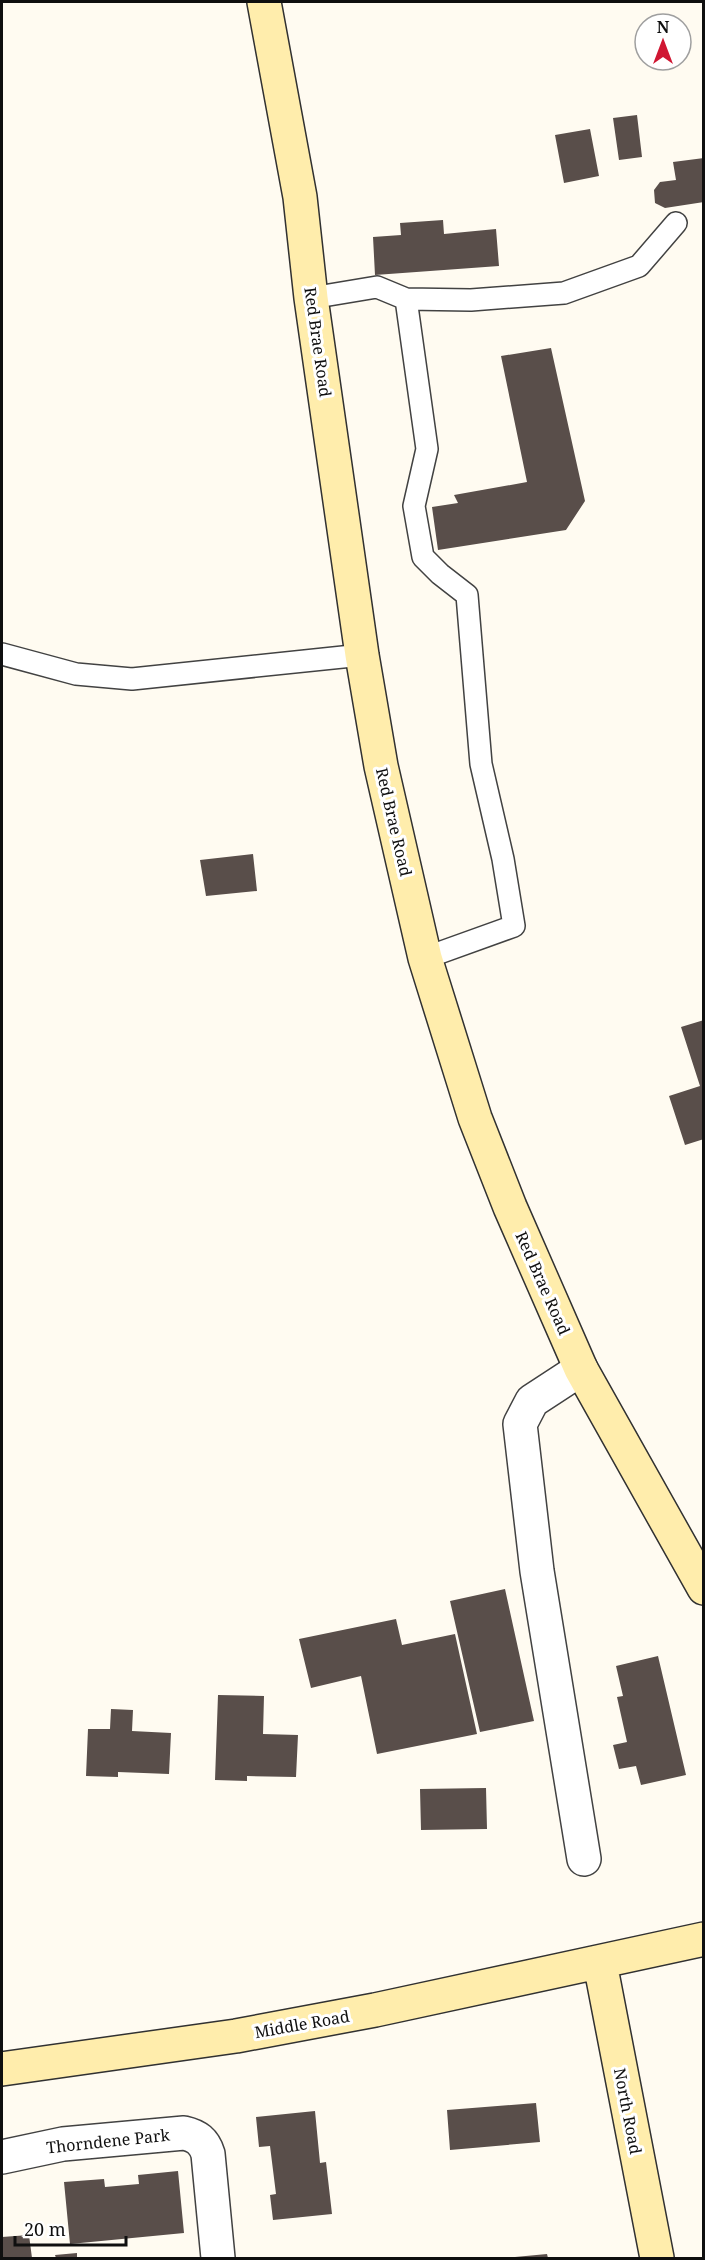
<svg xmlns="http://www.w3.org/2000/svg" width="705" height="2260" font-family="'Noto Serif',serif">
	<rect width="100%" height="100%" fill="#fffbf1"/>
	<path fill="#594e4a" d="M637 115 642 157 619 160 613 118Z
		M590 129 599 176 564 183 555 135Z
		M704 158V202L665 208 655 203 654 190 660 182 676 180 673 162Z
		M443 220 444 234 496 229 499 266 375 275 373 237 401 235 400 223Z
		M551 348 585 501 566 530 438 550 432 507 458 503 454 495 527 482 501 356Z
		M253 854 257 891 206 896 200 860Z
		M704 1020V1139L685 1145 669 1096 700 1086 681 1027Z
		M505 1589 534 1721 480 1732 450 1601Z
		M396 1619 402 1645 455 1634 477 1734 377 1754 361 1676 311 1688 299 1639Z
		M658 1656 686 1775 641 1785 636 1766 619 1769 613 1745 627 1742 617 1697 623 1696 616 1666Z
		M218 1695 264 1696 263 1734 298 1735 296 1777 247 1776V1781L215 1780Z
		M111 1709 133 1710 132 1731 171 1733 169 1774 118 1772V1777L86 1776 88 1729H110Z
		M486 1788 487 1829 421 1830 420 1789Z
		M536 2103 540 2142 450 2150 447 2110Z
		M315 2111 320 2163 326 2162 332 2214 273 2220 270 2195 276 2194 270 2146 259 2147 256 2117Z
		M178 2171 184 2233 70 2244 64 2182 104 2179 105 2187 139 2184 138 2175Z
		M29 2235 32 2258H2V2237Z
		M77 2253V2258H56L55 2255Z
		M547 2254 548 2258H516L515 2257Z"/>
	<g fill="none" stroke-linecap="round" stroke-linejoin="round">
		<g stroke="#424242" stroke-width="24">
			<path id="lane" d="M311 298 377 287 406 299 427 449 414 506 423 557 440 574 467 595 481 764 503 859 514 926 425 958
				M406 299 471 300 564 293 639 266 676 223
				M2 654 76 674 132 679 362 655"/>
		</g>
		<g stroke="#424242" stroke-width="36">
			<path id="street" d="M581 1369 532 1401 520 1424 537 1571 584 1859
				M2 2157 63 2144 184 2133C197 2136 204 2141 208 2154L218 2258"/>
		</g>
		<g stroke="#313131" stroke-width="36">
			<path id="secondary" d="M264 2 300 197 311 298 362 655 381 766 425 958 475 1118 510 1207 581 1369 704 1588
				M600 1963 657 2258
				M2 2069 236 2036 375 2010 704 1939"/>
		</g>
		<use href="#lane" stroke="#fff" stroke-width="21"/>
		<use href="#street" stroke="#fff" stroke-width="33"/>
		<use href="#secondary" stroke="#ffedac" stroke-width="33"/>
	</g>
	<g text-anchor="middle" stroke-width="6" stroke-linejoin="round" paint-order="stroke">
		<g font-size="16" fill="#0f0f0f" stroke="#fff">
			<text transform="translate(318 342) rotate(82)" y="6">Red Brae Road</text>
			<text transform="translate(394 822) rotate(77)" y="6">Red Brae Road</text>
			<text transform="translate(543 1283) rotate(66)" y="6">Red Brae Road</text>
			<text transform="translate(302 2024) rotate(-10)" y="6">Middle Road</text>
			<text transform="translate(628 2111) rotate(79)" y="6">North Road</text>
			<text transform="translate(108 2141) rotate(-6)" y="6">Thorndene Park</text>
		</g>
	</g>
	<rect width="705" height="2260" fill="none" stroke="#0f0f0f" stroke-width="6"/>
	<g transform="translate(663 42)"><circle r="28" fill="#ffffff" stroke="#9f9f9f" stroke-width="1.5"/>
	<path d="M0-4.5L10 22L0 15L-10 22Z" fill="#d01632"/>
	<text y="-9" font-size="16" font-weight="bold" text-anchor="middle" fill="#0f0f0f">N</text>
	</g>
	<path d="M15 2236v9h111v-9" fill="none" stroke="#0f0f0f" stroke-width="3"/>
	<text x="24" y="2236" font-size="18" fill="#0f0f0f" stroke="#ffffff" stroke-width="4.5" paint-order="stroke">20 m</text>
</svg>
